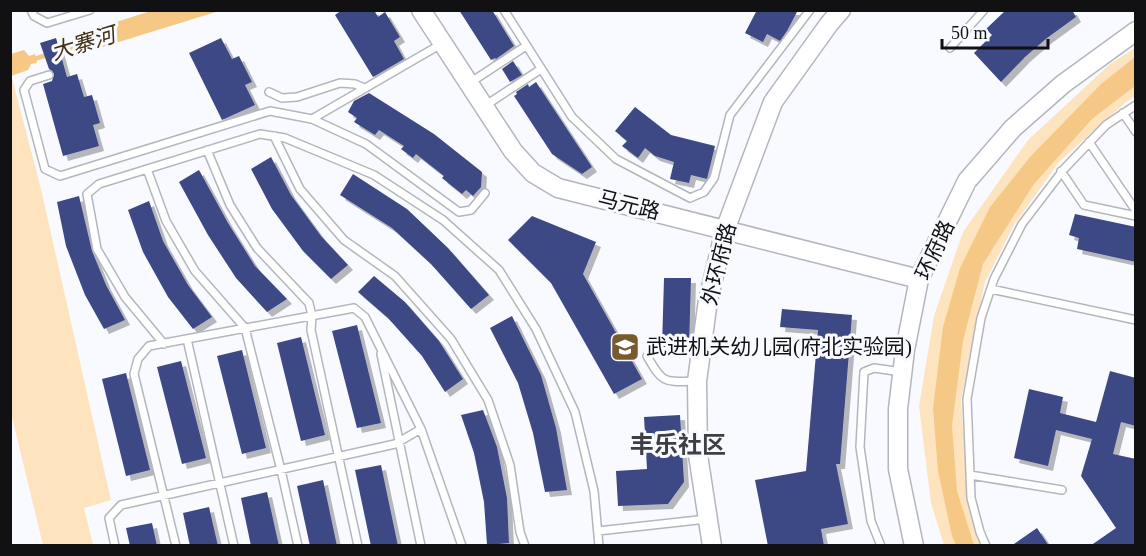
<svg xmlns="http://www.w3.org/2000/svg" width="1146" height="556" font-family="'Times New Roman','Noto Sans SC',serif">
	<defs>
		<filter id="shadow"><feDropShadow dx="5" dy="5" stdDeviation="0" flood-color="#0004"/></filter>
	</defs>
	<rect width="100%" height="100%" fill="#f8faff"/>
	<path fill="#fde4be" d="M1135 48V96L1126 102 1059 162 1014 225 985 282 961 400 968 502 981 545H944L931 503 919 406 934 316 963 232 1028 140 1110 64Z
		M10 70 41 189 111 500 84 508 93 545H43L11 413Z"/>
	<path fill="#f5c985" d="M154 10 219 11 80 54 73 49 67 50 65 44 71 43 75 35Z
		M24 50 29 56 35 54 37 63 31 64 28 70 11 76V54Z
		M1135 57V86L1092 119 1034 184 983 264 963 341 952 426 957 491 974 545H956L952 536 938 471 933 408 943 327 960 268 990 207 1030 157 1101 84Z"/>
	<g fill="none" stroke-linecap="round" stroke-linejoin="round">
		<path stroke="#f5c985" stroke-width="4.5" d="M31 60 72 47"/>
	</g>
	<path fill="#3d4884" filter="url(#shadow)" d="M342 10H374L378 17 385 12 400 37 394 41 404 59 373 77 335 15Z
		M459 10H492L514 46 496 59 495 58 491 60Z
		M757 10H798L787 31 780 41 767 34 763 42 745 33Z
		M1006 10H1072L1076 17 1047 38 1025 57 1001 82 974 53 992 35 986 29Z
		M56 38 67 77 77 74 84 97 92 95 100 123 93 125 99 146 63 156 43 84 52 81 54 74 52 71 49 69 40 43Z
		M221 38 232 59 239 56 252 82 245 85 255 105 222 120 189 53Z
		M513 61 522 75 510 82 502 69Z
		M536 82 592 167 582 174 552 154 514 96 517 94 516 92 528 84 529 87Z
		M369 93 434 134 482 172 481 187 473 196 466 190 462 194 442 178 444 176 416 154 413 158 401 149 404 146 379 130 375 135 354 122 357 118 348 112 354 101Z
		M635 107 671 135 715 146 707 179 691 175 689 183 670 179 674 162 655 156 645 148 638 158 622 146 627 141 615 131Z
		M271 157 291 195 321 236 348 265 331 279 303 251 272 209 251 169Z
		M199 170 228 223 255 266 287 299 267 312 236 278 208 235 179 182Z
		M353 174 407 209 448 248 489 295 471 309 431 264 392 228 340 195Z
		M79 196 92 251 106 285 125 320 104 329 85 295 66 246 57 202Z
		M149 201 163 241 188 285 212 317 193 329 168 297 143 252 128 210Z
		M1075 214 1136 227V262L1077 249 1079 238 1069 235Z
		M532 216 596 242 583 274 642 379 614 394 551 283 508 240Z
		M374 276 405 302 439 341 463 379 445 392 422 356 388 318 358 292Z
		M664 278H691L689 347H662Z
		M782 309 852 315 840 464H836L848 524 821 529 824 546H768L755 480 806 471 818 330 780 327Z
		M512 316 541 375 556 428 567 490 545 492 533 433 518 383 490 328Z
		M357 325 381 423 357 428 332 331Z
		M301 337 325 435 301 441 277 343Z
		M242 350 266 448 242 454 217 356Z
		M181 361 206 458 182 464 157 367Z
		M1110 371 1136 378V426L1121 422 1113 454 1136 459V546H1090L1116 528 1081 476 1092 439 1056 430 1048 466 1014 458 1029 389 1063 397 1060 413 1096 422Z
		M126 373 150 470 126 476 102 379Z
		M483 410 497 447 507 498 509 543 487 545 484 502 474 453 461 415Z
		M680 415 684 482 668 504 618 506 616 471 647 469 644 417Z
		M381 465 398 546H371L355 470Z
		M323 480 337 546H310L297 486Z
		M267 492 279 546H251L241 498Z
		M209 507 218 546H190L183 513Z
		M152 523 157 546H130L126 528Z
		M1037 528 1049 546H1011Z"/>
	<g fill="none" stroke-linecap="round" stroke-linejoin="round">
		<g stroke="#b4b6be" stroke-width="10">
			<path id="service" d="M31 10 34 16 47 23 90 10
				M504 10 572 117 616 159 690 198 704 192 714 178 730 115 810 10
				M950 48 984 10
				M49 75 30 81 24 90 45 169 60 176 270 111 312 119 366 144 459 212 471 210 485 193
				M471 82 526 46
				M269 92 282 98 297 97 340 83 355 84 364 88
				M486 105 541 69
				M1123 113 1136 132
				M312 119 443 43
				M274 136 300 189 344 240 395 276 451 339 488 400 510 465 520 532 525 546
				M1089 142 1136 211
				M207 150 230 205 257 248 309 303 312 316 311 330 358 546
				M147 169 166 221 195 271 245 328 281 470 298 546
				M1061 171 1084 205 1136 216
				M991 289 1136 320
				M187 339 234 546
				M164 344 125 297 97 249 87 194 99 184 260 134 285 138 374 175 443 220 499 270 536 329 575 412 594 491 599 546
				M381 354 421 546
				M647 356C663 384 664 382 695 381
				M970 475 1062 490
				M598 531 707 519
				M115 546 109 518 121 505 395 444 421 429
				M176 546 134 374 138 359 149 346 354 308 365 317 421 429 462 546
				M881 546 871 521 860 447 864 372 874 368 902 372
				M986 546 980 532 971 498 967 399 981 318 994 279 1022 224 1064 169 1106 125 1136 105"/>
		</g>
		<g stroke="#b4b6be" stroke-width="21">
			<path id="tertiary" d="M421 10 513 151 533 173 558 188 919 279
				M712 546 698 455 697 381 708 300 725 230 773 102 829 24 841 10
				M914 546 898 469V409L905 350 919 279 967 181 1013 128 1063 84 1136 31"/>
		</g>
		<use href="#service" stroke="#fff" stroke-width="7"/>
		<use href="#tertiary" stroke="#fff" stroke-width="18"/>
	</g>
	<defs>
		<g id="school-square" transform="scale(1.5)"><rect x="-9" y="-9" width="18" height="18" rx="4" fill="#775b2e" stroke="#f8faff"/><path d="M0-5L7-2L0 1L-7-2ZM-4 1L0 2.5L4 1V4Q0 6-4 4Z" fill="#fff"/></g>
	</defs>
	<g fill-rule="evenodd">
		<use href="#school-square" x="625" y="347"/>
	</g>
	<g text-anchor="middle" stroke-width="6" stroke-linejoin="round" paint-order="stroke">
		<g font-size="21" fill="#111114" stroke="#f8faff">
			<text transform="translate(629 205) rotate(14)" y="7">马元路</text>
			<text transform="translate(935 250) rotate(-65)" y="7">环府路</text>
			<text transform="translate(719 264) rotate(-76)" y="7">外环府路</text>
		</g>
		<g font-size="21" fill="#111114" stroke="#f8faff" text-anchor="start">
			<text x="646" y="354">武进机关幼儿园(府北实验园)</text>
		</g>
		<g font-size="22" font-style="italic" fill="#423012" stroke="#f8faff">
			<text transform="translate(83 43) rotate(-17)" y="8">大寨河</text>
		</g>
		<g font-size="24" font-weight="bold" fill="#3d3f45" stroke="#f8faff">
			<text x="678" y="453">丰乐社区</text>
		</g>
	</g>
	<rect width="1146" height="556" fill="none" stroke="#111114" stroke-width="24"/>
	<path d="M942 39v9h106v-9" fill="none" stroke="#111114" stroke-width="3"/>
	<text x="951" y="39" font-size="18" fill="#111114" stroke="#f8faff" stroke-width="4.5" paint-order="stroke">50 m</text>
</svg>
